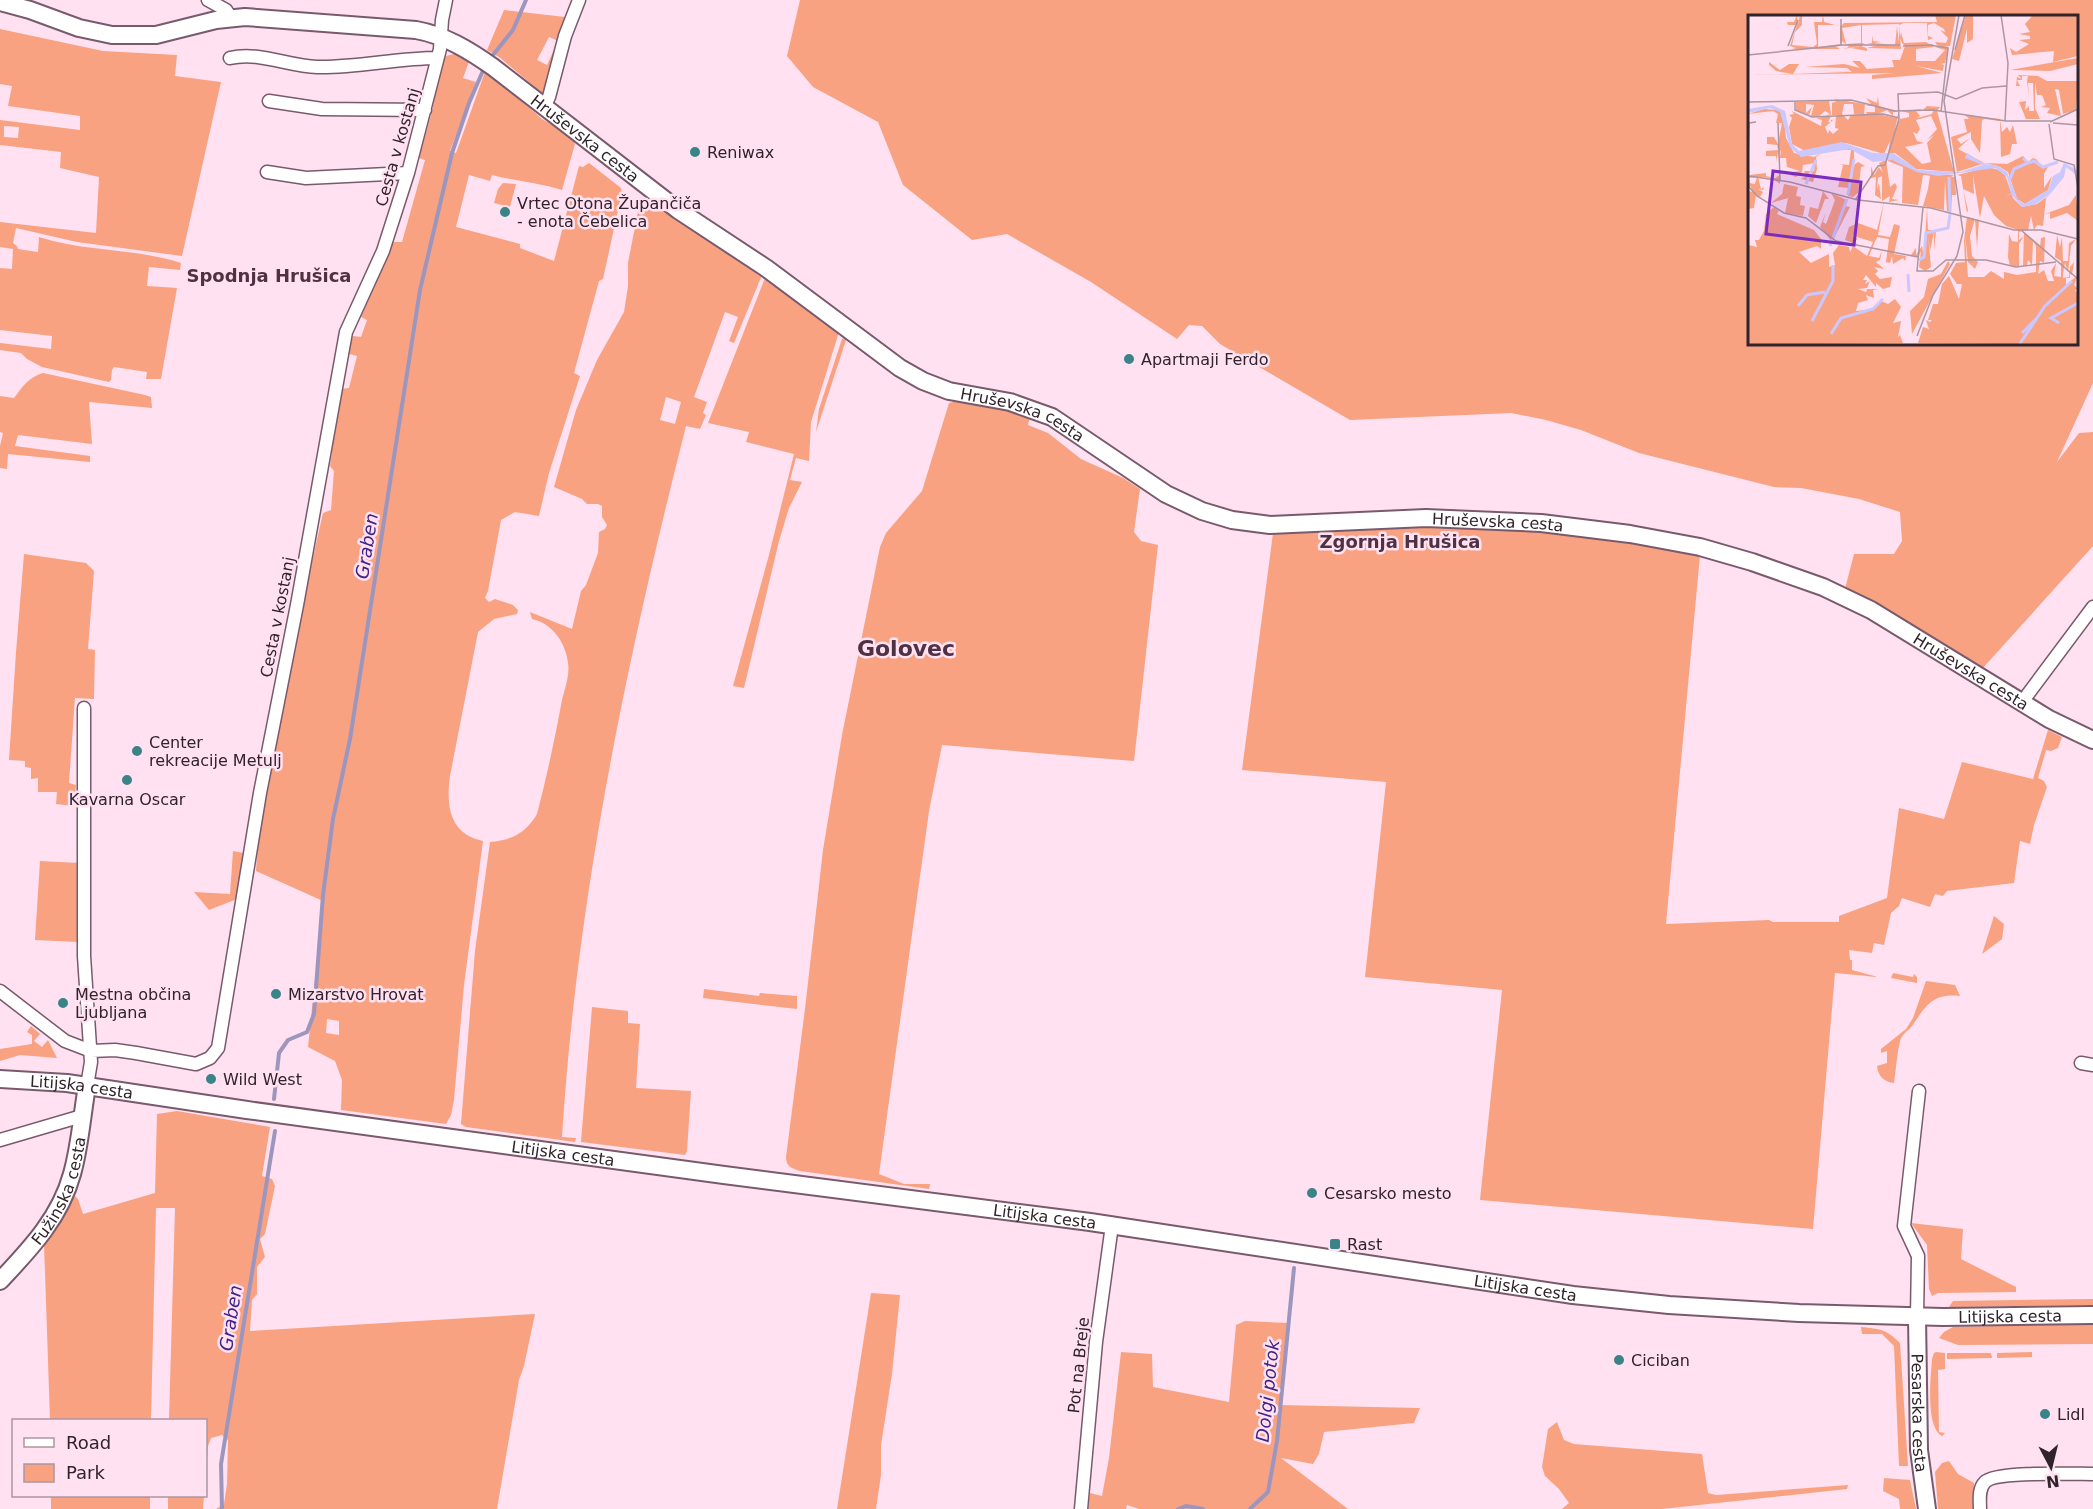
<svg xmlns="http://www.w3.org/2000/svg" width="2093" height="1509" font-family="'DejaVu Sans',sans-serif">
	<rect width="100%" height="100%" fill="#ffe1f1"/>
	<path fill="#f8a282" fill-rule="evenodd" d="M800 0H2093V383L2057 462 2079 433 2093 432V546L1982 669 1845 589 1854 554H1894L1902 541 1900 512 1859 499 1801 488 1774 487 1639 453 1581 430 1546 420 1511 413 1350 420 1220 344 1202 326 1189 325 1177 339 1091 282 1007 234 972 240 903 185 878 122 813 87 787 56ZM1750 16H2076V344H1750Z
		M504 10 574 18 548 90 542 93 499 57 487 50ZM549 37 558 41 547 65 537 60Z
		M0 29 103 51 177 55 175 76 221 82 182 256 77 242 16 228 13 243 17 246 18 249 38 252 39 237C85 252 135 248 181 263L180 270 149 267 147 286 177 288 161 379H146L147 372 114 367 112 370 111 380 109 382 42 367 27 359 21 353 0 350V343L51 349 52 336 0 330V268L12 269 13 249 0 247V222L96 233 99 177 60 168 61 152 0 145V120L80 130V116L8 106 12 86 0 84ZM4 126 19 127 18 138 4 137Z
		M458 53 470 59 463 78 476 82 450 151 456 153 485 72 489 74 490 73 542 119 572 136 575 144 562 190C539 183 515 181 492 175L490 181 469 175 456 227 520 244V248L554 261 579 166 583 167 589 163 621 188 622 192 603 279 599 281 574 373 580 376 549 473 539 516 515 512 501 520 488 591 485 598 489 602 495 599 513 605 518 610 517 614 494 619 478 632 450 776C446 805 449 834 483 841L464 985 454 1100 451 1115 446 1124 341 1110 342 1080 335 1061 308 1047 323 901 256 871C258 836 265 802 271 767 285 682 304 597 323 513L331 510 334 471 330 466 340 389 349 388 357 356 346 353 353 336 361 337 367 320 361 317 393 242H402L425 160 419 158 432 111 441 66 446 56ZM327 1019 339 1021V1035L326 1033Z
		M503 183 516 184 510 207 494 203 498 189Z
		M646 199 655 202 762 275 734 343 729 341 738 317 725 312 694 397 707 402 703 413 706 415 700 429 686 426C627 659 577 896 562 1137L576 1138 575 1142 466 1127 461 1124 475 951 490 842C512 840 526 833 537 814 547 776 555 738 562 700 565 688 570 674 568 663 566 643 552 623 532 619L530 612 572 629 581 591 586 585 598 553 599 532 605 529 607 525 602 517V506L598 504H587L582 499 554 487 576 410 597 360 624 312 628 286V263L640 201ZM666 397 681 402 675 424 660 420Z
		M765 278 839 332 811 422 809 461 796 458 790 480 802 482 789 508 779 541 744 688 733 686 769 555 794 454 746 442 749 432 708 423Z
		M847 337 816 432 819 409 842 339Z
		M43 373 145 395 151 397 152 408 89 402 92 444 18 435 15 446 90 456V462L8 454 7 469 0 468V446L3 433 0 432V396L14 398C23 386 29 377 43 373Z
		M957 401 1003 408 1030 417 1028 425 1048 433 1081 459 1123 478 1140 489 1134 532 1141 541 1158 545 1134 761 942 745 929 811 879 1174 904 1184H930L929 1189 800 1171C792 1168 786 1167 786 1157L805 1009 823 850 842 735 880 547 886 533 922 491 949 403Z
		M1399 526H1493L1584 535 1700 555 1666 924 1769 920 1773 922H1839V916L1887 898 1899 808 1944 819 1962 762 2033 779 2048 730 2062 737 2058 748 2051 751 2046 750 2038 778 2044 781 2047 787 2034 825 2030 844 2020 841 2014 883 1947 891 1943 896 1935 894 1930 907 1902 898 1899 906 1891 913 1884 945 1874 943 1872 953 1849 950 1850 960H1852V970L1878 977 1835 973 1813 1229 1480 1200 1502 990 1365 977 1386 782 1242 770 1273 533Z
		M24 554 86 563 94 571 88 649 95 650 94 699 75 698 69 783 76 785 74 806 56 804 57 792H38V778L31 779V768L25 767V761L9 760 16 652Z
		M233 851 243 853 237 899 209 910 194 892 230 894Z
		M40 861 80 863 78 942 35 940Z
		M1994 916 2004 924 2002 939 1982 954Z
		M1893 973 1913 977 1914 974 1917 977V983L1891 978Z
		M1926 981 1955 985 1960 996C1932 993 1926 1006 1912 1026 1908 1031 1902 1034 1900 1041 1897 1054 1896 1069 1894 1083 1884 1082 1878 1076 1877 1066L1887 1063V1051L1881 1053V1049L1906 1029 1913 1018Z
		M704 989 759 996 760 993 797 996V1009L703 998Z
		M592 1007 628 1011V1023L640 1024 636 1088 691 1091 687 1151 685 1155 581 1142Z
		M31 1026 40 1034 34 1041 42 1047 48 1040 57 1058 20 1055 0 1061V1049L32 1044V1035L27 1032Z
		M177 1111 270 1127 262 1176 272 1179 275 1186 265 1234 260 1239 265 1257 257 1267V1294L252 1300 250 1331 535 1314 524 1366 519 1380 497 1509H216L224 1504 227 1484 228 1440 222 1435 211 1438 208 1446 206 1476V1420H169L175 1208H156L151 1420H50L44 1243 73 1194 78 1199 83 1214 155 1193 157 1114Z
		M1911 1223 1963 1229 1961 1259 2016 1287V1292L1938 1293 1932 1296 1929 1289 1927 1245Z
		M871 1293 900 1295 892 1374 881 1445V1475L876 1509H837Z
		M2093 1299V1305L1949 1307 1953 1301Z
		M1245 1321 1288 1323 1279 1405 1420 1408 1414 1423 1324 1432 1319 1454 1313 1464 1281 1458 1348 1509H1139L1127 1505 1126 1509H1088L1090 1493 1102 1496 1109 1458 1121 1352 1152 1354 1153 1387 1229 1402 1236 1325Z
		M2081 1324 2093 1325V1344L1958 1345 1939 1338 1944 1332 1953 1327Z
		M1861 1327C1880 1329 1886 1329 1900 1343L1908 1466H1899L1894 1346 1882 1334H1862Z
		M1936 1352 1945 1353V1369L1938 1370 1939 1432 1945 1433 1942 1436C1925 1426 1931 1377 1932 1359L1934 1353Z
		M2032 1352V1357L1997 1358V1353Z
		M1947 1353H1991L1992 1358 1947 1359Z
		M1557 1422 1564 1440 1574 1444 1702 1454 1708 1493 1716 1495 1848 1485 1847 1489 1662 1509H1562L1569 1503 1559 1489 1545 1476 1542 1467 1548 1429Z
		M1949 1461 1958 1474 1974 1483 1975 1509H1938L1935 1472 1942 1463Z
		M1884 1478 1910 1480 1916 1509H1900L1899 1499 1883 1491Z
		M51 1496H150V1509H51Z
		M168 1496H204L203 1509H168Z"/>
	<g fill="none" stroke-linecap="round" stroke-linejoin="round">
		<path stroke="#9c96bf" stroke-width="4" d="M489 60 513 30 526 0
			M274 1099 279 1053 288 1040 307 1032 314 1014 323 895 333 819 350 739 420 290 452 153 469 103 485 66
			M222 1509 221 1464 275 1131
			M1178 1509 1186 1506 1203 1509
			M1250 1509 1268 1492 1277 1441 1294 1268"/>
		<g stroke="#795a6c" stroke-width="15">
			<path id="street" d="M208 0 226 10 231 18
				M230 58C258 51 288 66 317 67 357 68 397 58 437 58
				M269 101 322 109 425 110
				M544 107 549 97 565 36 579 0
				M267 172 306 178 408 173
				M2022 702 2093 607
				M84 708V956L91 1062 87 1086
				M0 991 65 1041 91 1051 115 1050 136 1053 196 1064 210 1058 218 1048 260 793 297 605 346 332 383 251 408 173 440 49 442 20 446 0
				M2081 1063 2093 1065
				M0 1140 82 1116
				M1917 1317 1918 1256 1904 1226 1919 1091
				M1081 1509 1096 1342 1112 1225
				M1980 1509C1980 1500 1978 1489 1985 1482 1995 1471 2074 1474 2093 1474"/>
		</g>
		<g stroke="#795a6c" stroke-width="20">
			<g id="secondary">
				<path id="s1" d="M0 2 30 10 79 28 112 35H156L216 20 245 17 416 30C444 35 469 50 493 67L678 210 766 268 900 368 923 381 949 391 1010 402 1052 417 1166 494 1202 511 1232 520 1270 525 1426 518 1541 523 1630 534 1700 547 1752 562 1823 587 1871 610 2049 719 2093 740"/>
				<path id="s2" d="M0 1079 67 1083 247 1110 724 1175 1090 1222 1573 1295 1669 1305 1799 1313 1943 1317 2093 1315"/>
				<path id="s3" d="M0 1281C30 1249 60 1218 72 1174 80 1146 82 1115 87 1086"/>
				<path id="s4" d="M1917 1317 1919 1450 1927 1509"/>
			</g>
		</g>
		<use href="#street" stroke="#fff" stroke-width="12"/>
		<use href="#secondary" stroke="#fff" stroke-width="16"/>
	</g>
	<g fill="#3a8387" stroke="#ffe1f1" stroke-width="2">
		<circle cx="695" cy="152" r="6"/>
		<circle cx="505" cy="212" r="6"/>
		<circle cx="1129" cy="359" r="6"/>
		<circle cx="137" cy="751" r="6"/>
		<circle cx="127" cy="780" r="6"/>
		<circle cx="276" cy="994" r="6"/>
		<circle cx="63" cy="1003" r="6"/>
		<circle cx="211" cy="1079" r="6"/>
		<circle cx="1312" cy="1193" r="6"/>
		<rect x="1329" y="1238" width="12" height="12" rx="3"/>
		<circle cx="1619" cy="1360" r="6"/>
		<circle cx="2045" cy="1414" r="6"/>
	</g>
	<g text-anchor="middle" stroke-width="5" stroke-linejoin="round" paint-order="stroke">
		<g font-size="16" fill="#31232b" stroke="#ffe1f1">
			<text dy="6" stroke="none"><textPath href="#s1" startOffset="626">Hruševska cesta</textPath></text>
			<text transform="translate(397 147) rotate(-74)" y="6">Cesta v kostanj</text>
			<text dy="6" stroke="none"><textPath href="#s1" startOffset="1148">Hruševska cesta</textPath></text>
			<text dy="6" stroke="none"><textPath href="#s1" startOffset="1652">Hruševska cesta</textPath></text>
			<text transform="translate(277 617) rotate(-79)" y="6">Cesta v kostanj</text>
			<text dy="6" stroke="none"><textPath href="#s1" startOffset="2156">Hruševska cesta</textPath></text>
			<text dy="6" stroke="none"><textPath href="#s2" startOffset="82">Litijska cesta</textPath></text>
			<text dy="6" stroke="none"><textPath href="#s2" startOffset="568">Litijska cesta</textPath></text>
			<text dy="6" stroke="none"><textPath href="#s3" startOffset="110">Fužinska cesta</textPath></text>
			<text dy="6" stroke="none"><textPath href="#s2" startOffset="1054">Litijska cesta</textPath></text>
			<text dy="6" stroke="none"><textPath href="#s2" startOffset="1540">Litijska cesta</textPath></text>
			<text dy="6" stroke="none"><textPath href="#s2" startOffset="2026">Litijska cesta</textPath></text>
			<text transform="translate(1078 1365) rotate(-84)" y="6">Pot na Breje</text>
			<text dy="6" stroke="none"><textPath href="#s4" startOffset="96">Pesarska cesta</textPath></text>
		</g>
		<g font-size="16" fill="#31232b" stroke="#ffe1f1" text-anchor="start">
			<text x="707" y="158">Reniwax</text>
			<text x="517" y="209">Vrtec Otona Župančiča<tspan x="517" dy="18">- enota Čebelica</tspan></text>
			<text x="1141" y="365">Apartmaji Ferdo</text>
			<text x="149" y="748">Center<tspan x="149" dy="18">rekreacije Metulj</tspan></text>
			<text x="127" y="805" text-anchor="middle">Kavarna Oscar</text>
			<text x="75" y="1000">Mestna občina<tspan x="75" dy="18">Ljubljana</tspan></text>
			<text x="288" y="1000">Mizarstvo Hrovat</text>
			<text x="223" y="1085">Wild West</text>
			<text x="1324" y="1199">Cesarsko mesto</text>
			<text x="1347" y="1250">Rast</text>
			<text x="1631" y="1366">Ciciban</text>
			<text x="2057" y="1420">Lidl</text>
		</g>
		<g font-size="18" font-weight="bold" fill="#4e3142" stroke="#ffe1f1">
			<text x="269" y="282">Spodnja Hrušica</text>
			<text x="1400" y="548">Zgornja Hrušica</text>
		</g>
		<g font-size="18" font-style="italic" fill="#3d2489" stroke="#ffe1f1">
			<text transform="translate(367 546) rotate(-81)" y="6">Graben</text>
			<text transform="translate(231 1318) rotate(-81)" y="6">Graben</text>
			<text transform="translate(1268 1391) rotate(-84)" y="6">Dolgi potok</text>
		</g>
		<g font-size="22" font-weight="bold" fill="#4e3142" stroke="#ffe1f1">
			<text x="906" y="656">Golovec</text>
		</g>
	</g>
	<g transform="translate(1748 15)">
		<rect width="330" height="330" fill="#ffe1f1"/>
		<path d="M49 0 50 9 52 0H54V10L47 17 44 30 65 32 69 29 66 7H74L75 0 76 7 87 10H70V32L92 29V12L96 8 189 7 187 0H208L202 31H197L201 32 197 48 193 49 196 50 195 56 168 51 194 58 124 64V60L147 58 0 60 44 59 28 56 21 50V47L32 55 41 49H51L45 59 99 57 64 55 104 57 99 53 57 52 96 49 112 53 104 46H112L119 54 146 52 144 45H130H152L157 31 154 28 152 23 153 17 156 28 178 27 186 32 168 34V46H187L197 35 187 32 191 30H189L187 27 198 28 200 23 192 15 197 17 196 14 186 8 180 10V21L185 23 180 25 179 8H156L151 10 153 34 119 33 130 30 119 29 124 28V20L125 26 133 27 126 28 147 30 149 11 151 28V9L114 10V28L117 29 113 31 118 33 119 34V36L103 33 112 31 95 34 101 32 94 26 92 30 87 31 92 34H44L48 33 42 31 49 10H40L39 7H46ZM113 10V28L98 29 94 13ZM218 0H225V24L219 28V14L211 46 204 44ZM285 0H330V41L305 47 306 36 264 40 262 33 268 37 281 29 271 25 282 24V21L271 19 282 17 277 9ZM330 43V49L302 56 262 55ZM270 60 290 61 299 66H330L328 95 315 99 311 75 307 74 313 101 299 98 302 93 293 92 298 90 294 80H289L287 67V93L292 104H278L271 87 278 86 277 95 281 91V96H286L285 68H280L281 83 279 66 280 61H274V65H269L272 71H268L269 62 274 64ZM130 81 131 91 150 97H145V101L139 95 130 99 148 103 150 100 147 115 152 104 161 102V98L153 96 175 94 168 96 172 101 169 103 184 99 185 96 175 95 179 91 192 92 189 96 206 157 168 154 147 138 140 139 142 126 136 139 98 128 59 137 44 129 41 112 44 103 41 100 46 99 44 96 73 111 74 105 68 103 83 101 80 107H83V105H85L77 112 80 119 81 115 85 119 91 114 87 113 88 101 92 100H84V88L89 86 86 84 117 89 116 99H106L105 89H96L94 99 100 105 103 100 119 99 118 97H127V91H118L123 89 118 83 129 88ZM183 101 189 114 179 125 186 120 179 128 183 147 174 149 157 132 176 128 169 126 165 117 169 119 172 114 168 105ZM48 87 81 86 83 99V100L78 101 82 99 77 96 70 102 63 101 66 90 58 89V98L64 92 61 100 48 95ZM16 94 30 95 36 101 38 123 46 138 66 142 75 137 68 142 69 154 65 167 53 164 58 161 56 156H66L67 148 55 150 54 157 48 162 36 158 52 156 39 152 38 143H32L33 134 30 143 29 136V147L28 141H18V136L30 135 29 130 19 129V122H26L30 129 34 108H28L30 99 25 96 0 99ZM217 100 252 104 254 117 259 112 262 117 265 110 269 129H264L262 139 253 142 252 106 237 104 234 105 232 138 223 124V117L209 124 213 129 222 123 210 134 236 148 259 149 275 141 280 147 285 143 288 144 295 152 302 148 296 159V173L304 161 300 175 277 189 269 184 260 157 252 152 237 148 209 157 203 122 219 117 216 104H221ZM96 133 102 134 106 135V150L110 147 117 151 113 152 110 178 105 182 100 181 102 173 90 172 95 150 91 149 101 150 103 135 87 134ZM140 141 170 157 206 160 203 162H207L208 180H204L203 197 199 196 197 166 196 195 175 191 180 174 182 161 178 160H175L170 190 154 188 155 152 140 146ZM138 145 142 172 147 168 149 172 144 184 151 185 141 187 142 181 134 186V161L130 163 129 175 131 168 133 184 127 180 128 162 123 163V151L126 160 131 152 135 158 131 148ZM241 152 256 157 265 183 274 192 289 189 304 178 298 183 295 211 289 210 286 215 283 201 280 215 271 217V225L276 221 271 229V251H262L260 242 261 219 264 226 270 227V215L258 211 246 200 236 181 232 203 225 160 226 179 215 174 220 195 219 198 213 161 209 160ZM18 158V161L27 163 32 160V169L24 163 10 162 13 174 16 172 15 175 10 174 15 177 12 182 8 180 6 193 0 194V176L5 177 1 168 7 169 9 162 1 163V168V163L3 162 2 160ZM36 169 50 172 48 181 53 182 52 190 57 191 55 201 37 198 40 183 23 188 34 179ZM75 176 81 184H77L68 208 60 201 62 192 70 194ZM83 178 97 184V191L102 192 84 227 72 212 78 197 75 207 78 209 83 196 87 185ZM328 180 330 206 319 198 302 204V198L297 199 321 190ZM136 187 130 220 142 222 146 209 152 211 146 239 158 241 157 246 155 243 145 249 144 241 142 248 138 247 141 224 129 222 121 241 131 243 134 236 132 245 128 247 136 254 126 252 130 256 127 259 132 264 144 262 142 272 135 274 128 268V272L118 260 115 265H119L117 269 122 266 119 273 110 274 118 277 119 274H131L125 275 126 283 118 280 120 285 110 288 108 296 125 294 133 286 140 289 147 284 153 292 145 308 153 306 150 322 152 320 155 328 0 330V230L9 232 7 225H11L16 216 18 199 26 192 31 196 29 199 66 215 73 224V234L69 231 51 237 63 248 81 239V252L87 250 85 238 91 230 101 232 102 237 105 231 119 241 125 227 103 220 110 224 106 226 110 230 97 225 101 212 110 208 129 215ZM179 193 180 215H192L188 216 186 235V217L182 236 180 219 183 252 177 256 171 252 173 236 170 242 163 240 168 233V240L174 231 176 242ZM219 202 231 205 229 233 227 204 222 221 224 241 230 247 227 254 220 247 217 220 220 262H236L243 256 256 264V257L269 260 288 257V231L285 226 284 250 280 245 279 250 275 251 276 217 292 232 293 223 297 222 296 248 292 246 290 259 296 255 300 266H306L303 256 308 248 306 261 313 262V246L307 242 309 220 312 232 314 222 315 246H320L321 228 328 224 323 231 320 257 317 248 315 258V263L321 262 322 252 326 247 324 260 322 259V263H318V270L330 260 326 270 330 274 327 275 330 279V330L170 328 175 312 181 314 178 305 182 307 184 305H180L185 289H190L194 269 201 261 211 284 214 269H209L202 259 208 248 217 247 216 225ZM200 246 202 249 164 319 162 296 176 282 180 264 193 259Z" fill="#f8a282" fill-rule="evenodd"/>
		<path d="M24 90 37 96 44 129 51 136 94 127 125 138H145L170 155 212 157 235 150 217 143 219 138 236 149 248 150 259 157 270 185 276 189 300 175 305 161 312 157 316 148 329 155 330 161 318 152 316 162 303 178 288 189 274 192 263 179 257 183 263 178 259 162 247 153 190 161 169 157 144 145 125 147 102 134 53 142 42 132 32 97 22 93 0 98V94Z" fill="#cac8ff"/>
		<path fill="none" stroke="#cac8ff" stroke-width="3" d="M280 148 286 146 295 152 310 147M201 162 202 196M262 164 266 154 280 148 275 143M58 169 68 145M100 180 106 144M82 231 99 184M171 245 176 242 178 218 200 213 202 199M160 259 161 277M50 291 59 280 77 277M64 306 85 266V250M311 308 303 303 330 288M274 318 289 303M83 319 93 303 125 294 135 284M271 330 297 291 324 266"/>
		<path fill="none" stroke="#ad95a2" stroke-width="1.5" d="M253 0 260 48 257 106M93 4V30M93 30H152M182 30 200 33 193 97M40 31 50 5M155 31 185 30M207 35 217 0M0 40 95 30M47 86V95L64 102 135 99 151 103M0 87 103 85 147 96 185 95 258 106H304M302 107 330 94M30 108 32 165M305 108 330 110M301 109 306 144 326 150 330 173M0 152 1 108 8 107M0 156 1 172 9 181 36 198 58 203 88 226 170 242M0 161 42 167 110 185 183 193 266 215H293L330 224M108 184 130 151 137 150 151 104 150 79 190 77 208 84 234 73 258 71M175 192 169 256H185L198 245H238L268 252 308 247M274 216 330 264M169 321 185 280 209 241 215 217 196 86 211 0"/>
		<path fill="#7b2cbf" fill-opacity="0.15" stroke="#7b2cbf" stroke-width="3" d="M25 156 113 167 106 230 18 219Z"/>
		<rect width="330" height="330" fill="none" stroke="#31232b" stroke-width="3"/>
	</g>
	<rect x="12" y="1419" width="195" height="78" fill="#ffe1f1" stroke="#ad95a2" stroke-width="1.5"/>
	<rect x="24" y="1438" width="30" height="9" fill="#ffffff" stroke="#ad95a2" stroke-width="1.5"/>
	<text x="66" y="1449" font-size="18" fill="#31232b">Road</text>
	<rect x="24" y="1464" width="30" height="18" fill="#f8a282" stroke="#ad95a2" stroke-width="1.5"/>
	<text x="66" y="1479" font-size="18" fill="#31232b">Park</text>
	<g transform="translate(2051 1467) rotate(173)" stroke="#ffe1f1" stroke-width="4.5" paint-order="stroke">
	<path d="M0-4.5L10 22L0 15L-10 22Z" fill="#31232b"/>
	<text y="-9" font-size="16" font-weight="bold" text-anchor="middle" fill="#31232b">N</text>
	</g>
</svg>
